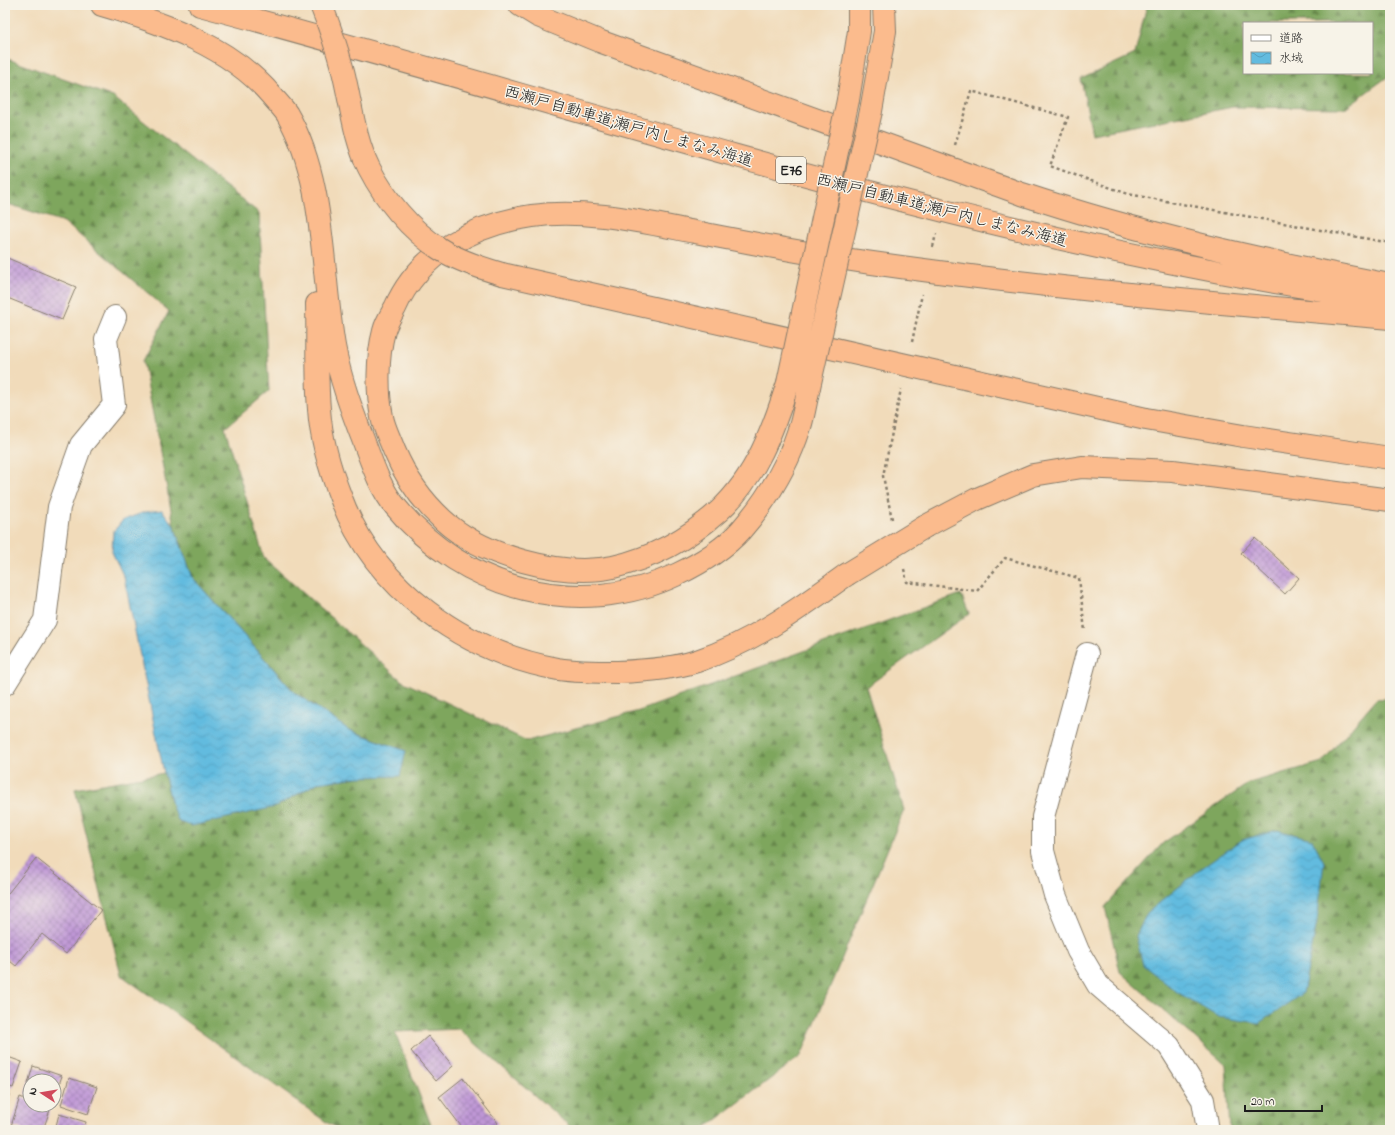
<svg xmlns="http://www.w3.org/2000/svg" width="1395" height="1135" font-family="'Indie Flower','Klee One',sans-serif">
	<defs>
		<pattern id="forest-firs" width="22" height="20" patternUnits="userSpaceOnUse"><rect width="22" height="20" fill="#7ea65d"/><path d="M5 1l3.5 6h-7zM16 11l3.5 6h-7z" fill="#66864c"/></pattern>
		<pattern id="water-waves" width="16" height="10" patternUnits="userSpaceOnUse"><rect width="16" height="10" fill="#62bbdf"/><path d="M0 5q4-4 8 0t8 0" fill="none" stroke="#54a0bf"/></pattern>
		<pattern id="building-cross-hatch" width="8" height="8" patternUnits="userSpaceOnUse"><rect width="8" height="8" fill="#bf97d6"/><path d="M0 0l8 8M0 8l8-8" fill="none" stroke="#9a7aad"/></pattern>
	</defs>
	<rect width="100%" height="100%" fill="#f7f3e8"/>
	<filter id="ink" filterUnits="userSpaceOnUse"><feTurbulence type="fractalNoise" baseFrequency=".025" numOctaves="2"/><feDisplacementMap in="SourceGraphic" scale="8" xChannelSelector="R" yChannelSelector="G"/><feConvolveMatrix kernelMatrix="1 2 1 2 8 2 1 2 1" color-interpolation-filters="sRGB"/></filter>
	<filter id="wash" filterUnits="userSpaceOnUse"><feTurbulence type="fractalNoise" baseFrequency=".012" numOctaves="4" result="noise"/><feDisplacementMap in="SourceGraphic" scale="16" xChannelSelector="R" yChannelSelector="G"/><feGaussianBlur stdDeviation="0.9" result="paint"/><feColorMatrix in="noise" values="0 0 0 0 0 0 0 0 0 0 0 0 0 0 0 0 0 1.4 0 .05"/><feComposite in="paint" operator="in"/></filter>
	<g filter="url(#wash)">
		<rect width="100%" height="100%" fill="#f1dbba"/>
		<path fill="url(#forest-firs)" stroke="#4d613c" fill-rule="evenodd" d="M1147 5H1390V75L1345 108 1233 107 1092 134 1081 79 1135 54ZM1244 23H1372V73H1244Z
			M5 58 113 97 259 213 269 391 225 428 264 558 402 681 527 741 639 711 961 594 969 614 866 687 904 810 801 1056 702 1130H574L459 1029 395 1032 433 1130H343L329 1124 121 975 75 789 164 773 173 809 275 807 317 783 357 777 406 751 349 730 294 692 193 578 174 526 143 361 169 311 64 222 5 203Z
			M1390 698V1130H1230L1226 1065 1120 972 1105 907 1163 843 1249 783 1322 762 1376 699Z"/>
		<path fill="url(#water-waves)" stroke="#3f6c7e" d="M162 510 174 526 193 578 294 692 349 730 406 751 400 776 357 777 317 783 275 807 192 826 179 822 173 809 164 773 124 577 112 552 113 532 123 520 145 512Z
			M1277 830 1312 839 1324 862 1317 922 1303 993 1259 1023 1218 1017 1177 992 1143 965 1136 936 1147 913 1202 868 1242 840Z"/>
		<g id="blocks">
			<path fill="url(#building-cross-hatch)" d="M5 257 76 287 62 320 5 297Z
				M1255 538 1299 578 1285 594 1241 553Z
				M36 858 101 910 66 954 42 934 16 966 5 957V897Z
				M428 1036 453 1066 436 1081 411 1051Z
				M5 1056 22 1062 13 1088 5 1085Z
				M33 1066 62 1076 54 1098V1081H30V1095L25 1094Z
				M69 1078 97 1087 88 1114 61 1105Z
				M463 1078 498 1123 489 1130H464L439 1097Z
				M5 1091 10 1093 5 1105Z
				M20 1097 30 1101V1105H44L51 1107 43 1130H25L11 1126Z
				M59 1114 86 1122 84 1130H55Z"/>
		</g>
	</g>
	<g filter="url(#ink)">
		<use href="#blocks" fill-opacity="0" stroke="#867c6b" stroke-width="1"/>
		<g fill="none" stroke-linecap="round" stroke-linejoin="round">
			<g stroke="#867c6b" stroke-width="24">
				<path id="minor" d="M1087 654 1043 817V851L1055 895 1078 951 1098 985 1169 1046 1203 1100 1208 1130
					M5 684 45 620 59 507 81 445 114 405 106 339 115 317"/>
			</g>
			<g stroke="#867c6b" stroke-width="24">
				<path id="motorway" d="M102 5C163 23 230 46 272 96 277 102 283 108 287 114 326 181 321 271 334 346 340 379 352 411 364 442 372 463 380 488 395 506 463 590 579 621 678 574 701 563 724 549 741 530 767 500 788 465 800 427 804 414 806 400 809 387
					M200 5C595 110 984 244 1390 300
					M520 5 538 16 599 41 1022 194C1142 234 1265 261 1390 285
					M848 100 859 31V5
					M871 111 885 31 884 5
					M502 274 1146 419 1243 436 1390 458
					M317 304C318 339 316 374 319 409 321 438 330 470 341 498 375 589 464 652 558 669 577 672 598 672 618 672 644 671 672 669 697 661 752 643 800 608 846 575
					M788 383C773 430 756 477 719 511 689 538 653 558 613 567 562 578 482 556 443 520 422 501 405 476 394 450 390 439 384 428 382 417 377 392 377 357 384 331 386 323 391 315 395 308 419 253 475 224 532 216 585 208 643 222 695 232 751 243 808 254 865 262 1039 287 1215 303 1390 318
					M926 526 977 499 1033 475 1082 467 1173 471 1390 500"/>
			</g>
			<path stroke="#867c6b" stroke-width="2.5" stroke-dasharray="3 3" stroke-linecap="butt" d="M955 145 971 91 1068 117 1050 166 1128 194 1390 243
				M933 247 936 234
				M912 342 922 294
				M892 519 883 476 901 389
				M904 569 907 582 977 591 1005 558 1079 578 1085 631"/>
			<use href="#minor" stroke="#fff" stroke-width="22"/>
			<use href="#motorway" stroke="#fbbb8d" stroke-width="22"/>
			<g stroke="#867c6b" stroke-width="24" stroke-linecap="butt">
				<path id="motorway-bridge" d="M321 5C330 27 337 49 343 71 351 103 354 138 369 168 385 199 410 230 440 249 459 261 481 268 502 274
					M788 383 848 100
					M809 387 871 111
					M846 575 926 526"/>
			</g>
			<use href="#motorway-bridge" stroke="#fbbb8d" stroke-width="22"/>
		</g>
	</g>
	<g text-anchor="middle" stroke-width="3" stroke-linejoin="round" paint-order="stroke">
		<rect fill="#f7f3e8" stroke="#5e5c59" stroke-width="1" x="776" y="157" width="30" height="26" rx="3"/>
		<g font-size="15" font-weight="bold" fill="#1c1c1c">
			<text x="791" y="175">E76</text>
		</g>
		<g font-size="16" fill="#1c1c1c" stroke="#f7f3e8">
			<text transform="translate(629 125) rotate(16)" y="6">西瀬戸自動車道;瀬戸内しまなみ海道</text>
			<text transform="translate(942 209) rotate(14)" y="6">西瀬戸自動車道;瀬戸内しまなみ海道</text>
		</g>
	</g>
	<rect width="1395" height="1135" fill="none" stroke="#f7f3e8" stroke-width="20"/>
	<rect x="1243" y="22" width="130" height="52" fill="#f7f3e8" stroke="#9f9d96"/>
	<rect x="1251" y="35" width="20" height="6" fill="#ffffff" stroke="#9f9d96"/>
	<text x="1279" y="42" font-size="12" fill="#1c1c1c">道路</text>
	<rect x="1251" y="52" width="20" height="12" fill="url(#water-waves)" stroke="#9f9d96"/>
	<text x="1279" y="62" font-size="12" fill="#1c1c1c">水域</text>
	<g transform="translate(42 1093) rotate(282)"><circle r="19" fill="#f7f3e8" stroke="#9f9d96"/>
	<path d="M0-3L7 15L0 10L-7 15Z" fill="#d1495b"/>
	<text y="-6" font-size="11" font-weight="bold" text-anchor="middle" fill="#1c1c1c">N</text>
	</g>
	<path d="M1245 1105v6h77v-6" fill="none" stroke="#1c1c1c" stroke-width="2"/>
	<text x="1251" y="1105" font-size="12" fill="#1c1c1c" stroke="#f7f3e8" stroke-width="3" paint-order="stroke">20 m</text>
</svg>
